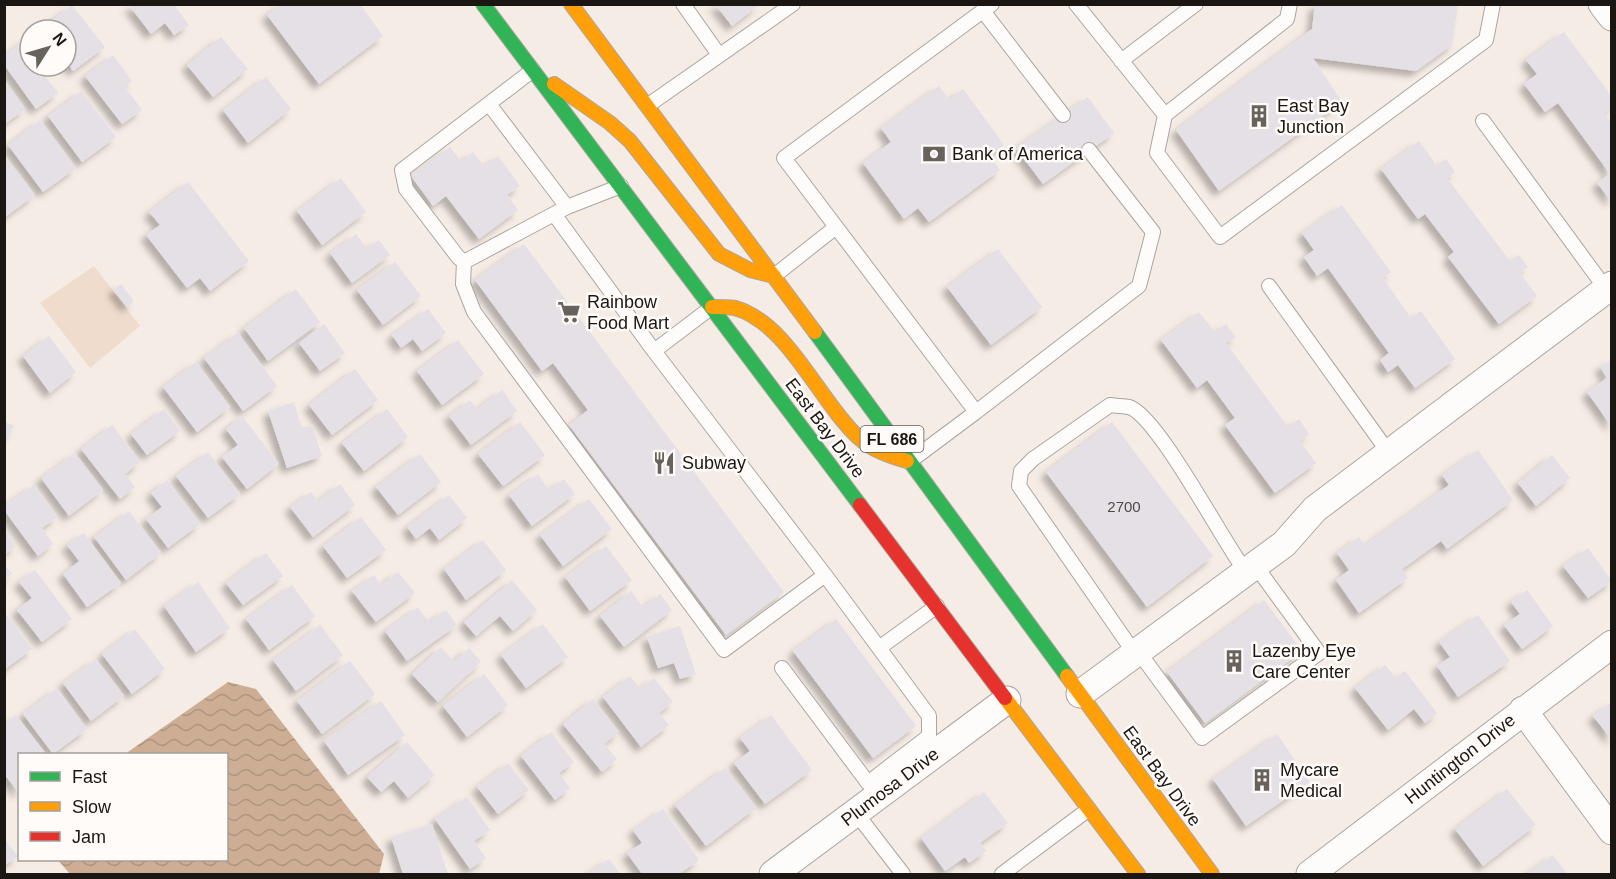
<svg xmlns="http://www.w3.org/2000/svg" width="1616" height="879" font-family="Arial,sans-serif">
	<defs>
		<pattern id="water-waves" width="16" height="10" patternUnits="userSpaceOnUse" patternTransform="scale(1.5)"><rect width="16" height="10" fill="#cdae94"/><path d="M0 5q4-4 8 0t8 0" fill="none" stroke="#af957f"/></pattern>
		<filter id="shadow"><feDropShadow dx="-5.5" dy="5.5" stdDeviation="3" flood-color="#0004"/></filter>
	</defs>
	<rect width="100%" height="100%" fill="#f5ece5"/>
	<path fill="#f0dccc" d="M94 266 140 326 90 368 40 303Z"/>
	<path fill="url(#water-waves)" d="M228 682 256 689 384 854 379 874H70L58 860H226V754H125Z"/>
	<path fill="#e5dfe6" filter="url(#shadow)" d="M281 4H360L383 36 319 84 267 15Z
		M715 4H760L732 26Z
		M1315 4H1458L1452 45 1416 71 1313 58 1342 102 1219 191 1176 130 1312 29Z
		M72 5 105 47 73 71 66 61V30H40Z
		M129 5H174L189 25 174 35 165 23 151 34Z
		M1564 32 1612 97V107L1604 113 1612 123V202L1597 183 1610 174 1558 103 1545 112 1524 84 1537 74 1526 60Z
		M221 37 248 69 213 97 187 65Z
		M28 38 30 66H48L41 71 58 93 36 109 5 66V55Z
		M113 55 132 81 125 87 142 110 122 124 85 76Z
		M266 77 291 109 248 143 223 110Z
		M5 81 25 109 5 124Z
		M939 86 949 100 963 89 994 131 1004 145 990 156 1000 170 929 222 918 208 904 219 863 163 891 142 881 128Z
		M81 91 116 137 82 162 48 116Z
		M1088 97 1114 133 1043 184 1016 148Z
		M40 120 76 168 43 192 8 145Z
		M1419 141 1437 166 1446 159 1455 172 1447 178 1510 261 1519 255 1528 267 1520 273 1537 296 1499 324 1448 257 1454 252 1425 214 1418 219 1381 169Z
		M450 147 461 161 473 152 484 166 498 156 520 186 507 195 518 210 479 239 446 196 433 206 411 176Z
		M4 155 35 195 4 218Z
		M341 178 366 212 322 245 297 211Z
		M188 182 249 261 210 291 200 278 187 288 146 235 160 225 149 212Z
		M1342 205 1391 272 1383 278 1411 318 1421 311 1455 359 1415 388 1398 365 1388 372 1380 360 1389 353 1328 268 1317 276 1304 257 1314 250 1302 233Z
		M356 234 367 249 379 240 390 255 352 283 330 253Z
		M524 244 784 592 726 635 569 425 588 410 553 363 542 371 475 280Z
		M998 249 1042 307 991 345 947 287Z
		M395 262 421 296 383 325 357 290Z
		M121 284 134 301 127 307 113 290Z
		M296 289 320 322 268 361 244 328Z
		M428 309 446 333 422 351 413 339 401 348 392 335Z
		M1199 312 1215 332 1226 324 1236 337 1226 343 1288 427 1299 419 1309 434 1300 441 1316 463 1275 493 1225 425 1235 418 1207 380 1197 388 1161 340Z
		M324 324 345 353 320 371 299 343Z
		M238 333 277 386 243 411 204 358Z
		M49 336 76 372 50 393 23 356Z
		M458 340 484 374 442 405 417 371Z
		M1612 359V427L1587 392 1607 378 1600 367Z
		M196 362 230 407 197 432 163 387Z
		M355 369 378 400 332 435 309 405Z
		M502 390 517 411 471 445 449 416 470 400 477 409Z
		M294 402 302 428 312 425 322 456 287 468 268 411Z
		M164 409 180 431 147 455 131 434Z
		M387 409 408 437 364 471 342 443Z
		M242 416 279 464 247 489 222 457 238 445 226 429Z
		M4 421 14 426 4 443Z
		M520 422 545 455 503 486 478 454Z
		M1112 422 1213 556 1147 607 1046 472Z
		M112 425 140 462 125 474 135 487 120 499 81 449Z
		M1478 450 1513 500 1447 549 1441 541 1402 569 1408 578 1359 613 1336 580 1349 570 1337 553 1359 537 1365 545 1449 485 1442 475Z
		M208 452 240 494 208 518 176 476Z
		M75 453 103 490 69 516 41 478Z
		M420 454 441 482 398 515 376 487Z
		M1552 455 1570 478 1536 506 1518 483Z
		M538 474 549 490 564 479 575 494 532 526 509 495Z
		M167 480 200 524 168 548 146 519 162 507 151 493Z
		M340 484 355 505 313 537 290 507 311 492 318 501Z
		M34 485 57 517 42 528 53 544 38 556 4 510V506Z
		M449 495 467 518 439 540 430 528 416 539 407 527Z
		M589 499 612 529 563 566 540 535Z
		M129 511 161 553 126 580 94 537Z
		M361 517 386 550 347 578 323 546Z
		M4 530 16 546 4 555Z
		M84 533 121 583 87 607 63 574 79 561 67 545Z
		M483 540 506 570 466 600 444 569Z
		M606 546 632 580 590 611 565 577Z
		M1588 548 1612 581 1588 598 1563 566Z
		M266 553 283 576 243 605 226 583Z
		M4 564 12 574 4 580Z
		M35 570 72 619 42 642 17 610 32 598 19 582Z
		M398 572 415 593 376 622 352 591 374 575 381 585Z
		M512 580 537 610 513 631 500 616 476 636 464 622Z
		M198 582 230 628 196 652 164 606Z
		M292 585 315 616 269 650 246 619Z
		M1527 590 1553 626 1522 649 1504 625 1520 614 1511 602Z
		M631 591 643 607 660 594 672 610 624 647 600 616Z
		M1264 600 1302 651 1205 723 1167 672Z
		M418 607 429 622 446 610 457 625 407 661 385 631Z
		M4 612 32 649 4 670Z
		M1478 615 1510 661 1458 697 1437 666 1450 657 1439 642Z
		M836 619 916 726 873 758 793 651Z
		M543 624 568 657 526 688 501 655Z
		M320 625 343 655 296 691 273 660Z
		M680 626 696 674 680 679 674 663 658 668 647 637Z
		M135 629 165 669 132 694 102 654Z
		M441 647 454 661 469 648 481 662 438 702 412 674Z
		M96 659 124 696 91 721 63 683Z
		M350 661 375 694 322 734 297 701Z
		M1385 665 1396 678 1405 671 1437 713 1425 723 1414 709 1388 730 1355 688Z
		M484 674 508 705 467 737 443 706Z
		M630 676 640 688 654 678 673 702 659 713 669 725 641 747 603 697Z
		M57 688 87 729 53 754 23 714Z
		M593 699 619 732 604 744 617 759 602 772 563 724Z
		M381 701 405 735 348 775 324 741Z
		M1612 702V740L1593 716Z
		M16 715 46 754H20V794L4 774V723Z
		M771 715 812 770 765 804 734 763 750 751 740 738Z
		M551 732 574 762 559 773 570 788 555 800 521 756Z
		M1277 734 1310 782 1246 826 1213 779Z
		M407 742 435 775 408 798 394 781 381 792 367 777Z
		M508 763 529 790 498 814 477 787Z
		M725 768 756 808 706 846 675 805Z
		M1507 789 1536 825 1483 866 1455 829Z
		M984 792 1008 823 980 843 986 851 969 863 965 857 945 871 921 838Z
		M467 797 490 830 474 841 486 858 470 869 435 819Z
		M663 809 699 860 679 874H642L627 853 642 843 633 830Z
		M432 824 448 874H403L391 837Z
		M4 839 18 856 4 866Z
		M1553 855 1567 874H1527Z
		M609 859 620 874H588Z"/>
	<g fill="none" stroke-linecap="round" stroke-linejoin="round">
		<g stroke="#aca5a0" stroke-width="16">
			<path id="lane" d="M683 4 719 55
				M992 4 784 158 976 412 1139 286 1153 232 1089 150
				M1076 4 1165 115 1157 153 1220 237 1486 40 1493 4
				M983 11 1063 115
				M1121 61 1196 4
				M489 104 567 207 464 262 458 257 406 189 402 170 533 70
				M647 106 793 4
				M1165 115 1287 19 1290 4
				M1483 121 1606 289
				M567 207 621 186
				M554 214 654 351
				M464 262 463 284 474 312 724 650 825 575 654 351 712 307
				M774 276 836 227
				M1269 286 1389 453
				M909 462 976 412
				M825 575 879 648 937 606
				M879 648 929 716V736L895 762
				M1138 651 1202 738 1319 653 1255 565
				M1135 654 1019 486 1021 471 1033 459 1110 405C1116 406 1123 406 1129 407 1158 416 1223 542 1246 572
				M782 668 868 783 895 762 905 776
				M856 813 903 874
				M1002 874 1089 809"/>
		</g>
		<g stroke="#aca5a0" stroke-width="29">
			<path id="street" d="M1602 4 1612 17
				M1080 694 1284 544 1315 509 1612 285
				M1523 710 1612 831
				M773 874 1007 700
				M1310 874 1612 644"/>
		</g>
		<g stroke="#aca5a0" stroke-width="16">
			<path id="fast" d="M483 4 860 505
				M815 332 1067 676"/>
		</g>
		<g stroke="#aca5a0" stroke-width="16">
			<path id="slow" d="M571 4 815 332
				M554 84 610 123 630 141 719 254 750 270 774 276
				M712 307C719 307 728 307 735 308 788 323 819 401 858 437 872 450 889 456 907 461
				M1067 676 1212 874
				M1005 698 1138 874"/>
		</g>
		<g stroke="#aca5a0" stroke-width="16">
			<path id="jam" d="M860 505 1005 698"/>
		</g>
		<use href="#lane" stroke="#fefcfb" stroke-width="14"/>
		<use href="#street" stroke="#fefcfb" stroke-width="27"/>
		<use href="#fast" stroke="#30b455" stroke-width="14"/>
		<use href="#slow" stroke="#ff9f0a" stroke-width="14"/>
		<use href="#jam" stroke="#e5322d" stroke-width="14"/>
	</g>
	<defs>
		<g id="building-bare" transform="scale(1.8)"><path d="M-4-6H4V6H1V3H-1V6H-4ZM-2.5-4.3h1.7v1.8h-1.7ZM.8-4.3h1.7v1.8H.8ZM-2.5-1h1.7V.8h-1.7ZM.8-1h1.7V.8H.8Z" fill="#68615c" stroke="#fefbf8" stroke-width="2.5" paint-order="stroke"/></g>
		<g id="bank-bare" transform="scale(1.8)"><path d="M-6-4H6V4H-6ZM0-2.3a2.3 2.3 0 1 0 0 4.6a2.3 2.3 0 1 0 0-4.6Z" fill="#68615c" stroke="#fefbf8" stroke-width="2.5" paint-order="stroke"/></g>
		<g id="supermarket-bare" transform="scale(1.8)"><path d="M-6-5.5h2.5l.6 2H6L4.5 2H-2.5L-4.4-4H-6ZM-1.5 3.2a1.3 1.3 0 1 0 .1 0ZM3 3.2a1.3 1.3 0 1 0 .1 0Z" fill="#68615c" stroke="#fefbf8" stroke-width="2.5" paint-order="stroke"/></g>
		<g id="restaurant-bare" transform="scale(1.8)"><path d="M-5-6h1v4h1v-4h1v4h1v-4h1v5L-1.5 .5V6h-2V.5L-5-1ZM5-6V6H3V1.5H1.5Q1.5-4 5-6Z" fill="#68615c" stroke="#fefbf8" stroke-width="2.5" paint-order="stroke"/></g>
	</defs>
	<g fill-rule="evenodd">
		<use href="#building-bare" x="1259" y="116"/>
		<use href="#bank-bare" x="934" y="154"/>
		<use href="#supermarket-bare" x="569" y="312"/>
		<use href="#restaurant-bare" x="664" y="463"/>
		<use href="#building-bare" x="1234" y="661"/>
		<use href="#building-bare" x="1262" y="780"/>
	</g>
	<g text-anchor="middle" stroke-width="5" stroke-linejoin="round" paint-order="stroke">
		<g font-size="15" fill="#4e4847">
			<text x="1124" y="512">2700</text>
		</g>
		<rect fill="#fefbf8" stroke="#605b57" stroke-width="1.5" x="860.5" y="426" width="63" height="26" rx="4.5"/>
		<g font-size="16" font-weight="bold" fill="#1c1612">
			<text x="892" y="445">FL 686</text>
		</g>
		<g font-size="18" fill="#1c1612" stroke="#fefbf8" text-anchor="start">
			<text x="1277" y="112">East Bay<tspan x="1277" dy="21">Junction</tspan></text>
			<text x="952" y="160">Bank of America</text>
			<text x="587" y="308">Rainbow<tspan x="587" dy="21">Food Mart</tspan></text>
			<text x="682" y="469">Subway</text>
			<text x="1252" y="657">Lazenby Eye<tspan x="1252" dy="21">Care Center</tspan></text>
			<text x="1280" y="776">Mycare<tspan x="1280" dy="21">Medical</tspan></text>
		</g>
		<g font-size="18" fill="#1c1612" stroke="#fefbf8">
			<text transform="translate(825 428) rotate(53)" y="6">East Bay Drive</text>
			<text transform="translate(1460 759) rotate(-38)" y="6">Huntington Drive</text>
			<text transform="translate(1162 776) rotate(54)" y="6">East Bay Drive</text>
			<text transform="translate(890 787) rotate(-37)" y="6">Plumosa Drive</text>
		</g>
	</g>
	<rect width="1616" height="879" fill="none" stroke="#1c1612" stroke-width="12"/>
	<rect x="18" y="753" width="210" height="108" fill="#fefbf8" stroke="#a49f9c" stroke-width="1.5"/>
	<rect x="30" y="772" width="30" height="9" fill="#30b455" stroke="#a49f9c" stroke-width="1.5"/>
	<text x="72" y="783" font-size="18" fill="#1c1612">Fast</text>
	<rect x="30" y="802" width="30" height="9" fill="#ff9f0a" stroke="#a49f9c" stroke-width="1.5"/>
	<text x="72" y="813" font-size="18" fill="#1c1612">Slow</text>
	<rect x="30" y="832" width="30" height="9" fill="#e5322d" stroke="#a49f9c" stroke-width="1.5"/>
	<text x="72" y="843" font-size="18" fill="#1c1612">Jam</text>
	<g transform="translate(48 48) rotate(53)"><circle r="28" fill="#fefbf8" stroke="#a49f9c" stroke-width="1.5"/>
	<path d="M0-4.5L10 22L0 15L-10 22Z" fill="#68615c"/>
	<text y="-9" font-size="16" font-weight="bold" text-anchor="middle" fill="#1c1612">N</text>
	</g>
</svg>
